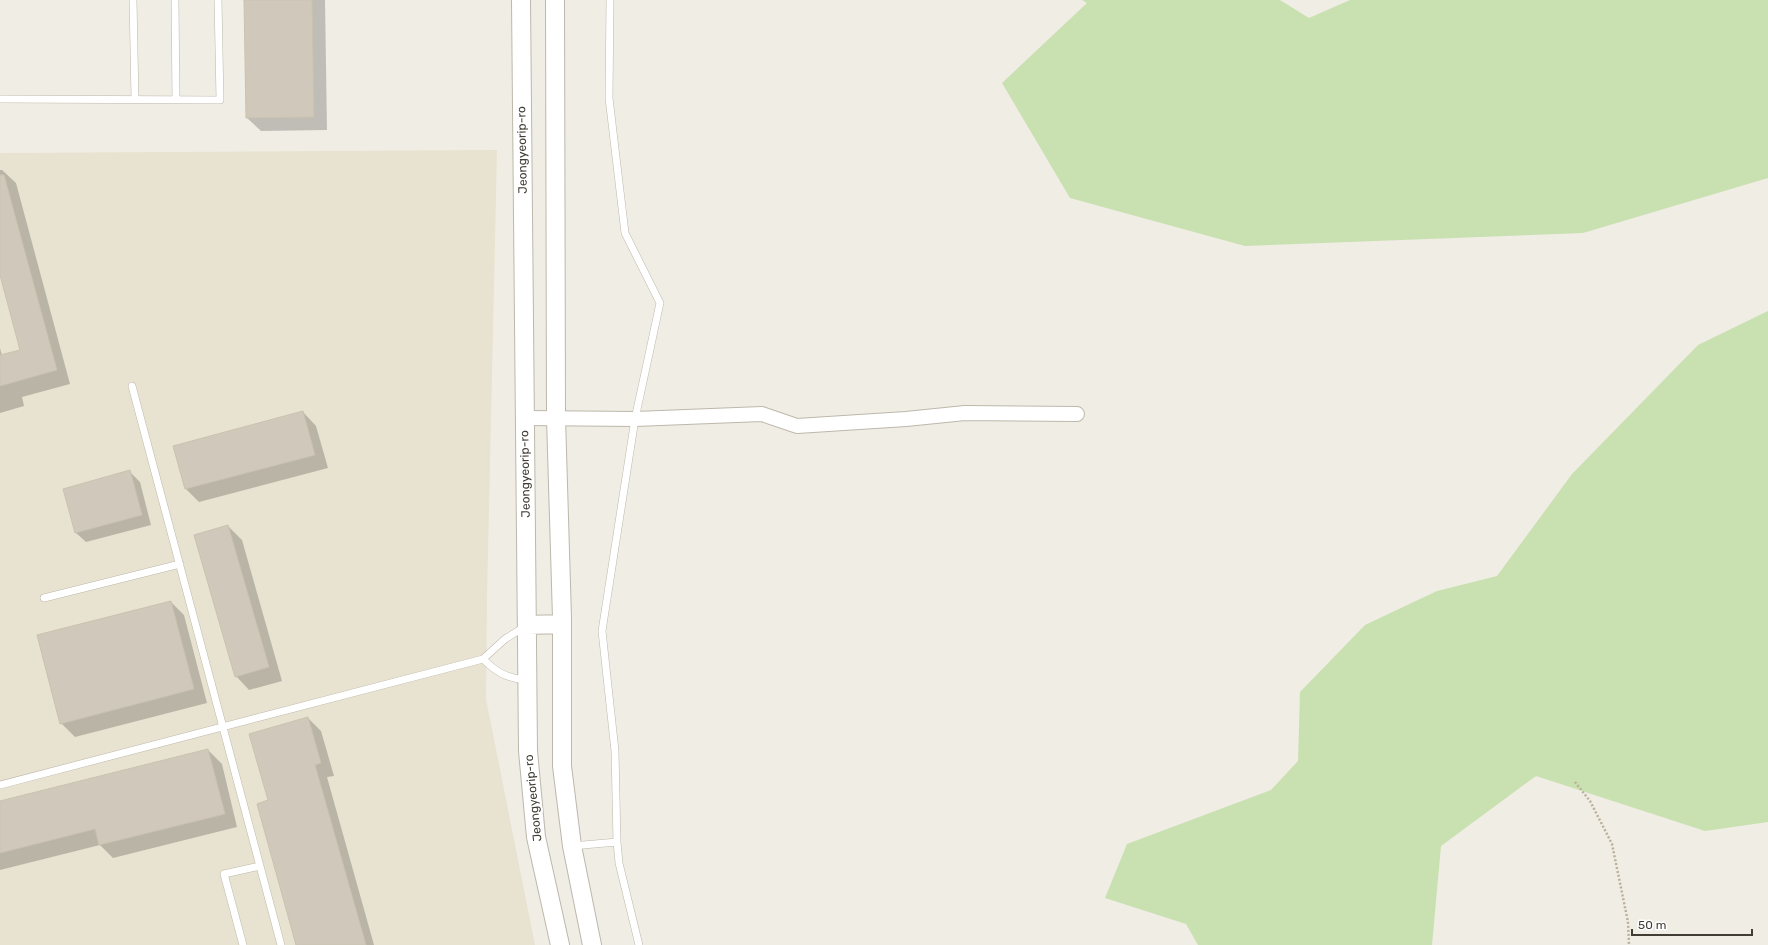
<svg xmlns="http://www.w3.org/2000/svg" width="1768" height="945" font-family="Rubik,sans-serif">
	<rect width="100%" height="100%" fill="#f0ede4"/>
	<path fill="#e8e2d0" d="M497 150 487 598 486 699 535 945H0V153Z"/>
	<path fill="#c9e0b1" d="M1082 0H1280L1309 18 1350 0H1768V178L1583 233 1245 246 1070 198 1002 83 1087 3Z
		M1768 311V822L1705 831 1536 776 1441 846 1432 945H1198L1186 924 1105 898 1127 844 1271 790 1298 761 1300 692 1365 625 1437 591 1497 576 1572 474 1698 345Z"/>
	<path fill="#0003" d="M245 0H325L327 130 261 131 247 118Z
		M0 170H2L16 183 70 384 22 397 24 406 0 413V348L2 356 22 350 0 271Z
		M303 412 316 426 328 468 199 502 186 489 174 446Z
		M130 472 140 482 151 525 86 542 75 532Z
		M228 526 242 540 282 681 249 690 236 676Z
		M171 602 184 615 207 703 75 737 61 723Z
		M308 718 321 731 334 776 327 777 374 945H297Z
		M208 750 222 764 237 827 113 858 100 845 0 870V802Z"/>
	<path fill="#d0c9bb" stroke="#cac1af" d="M244 0H312L314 117 246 118Z
		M0 175H4L57 370 0 386V355L20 350 0 275Z
		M303 411 315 455 185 489 173 446Z
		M130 470 142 515 75 533 63 489Z
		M228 525 269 667 235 677 194 535Z
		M171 601 194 689 60 724 37 635Z
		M308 717 321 763 315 765 366 945H296L257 804 268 800 249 734Z
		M208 749 225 814 99 845 95 829 0 853V801Z"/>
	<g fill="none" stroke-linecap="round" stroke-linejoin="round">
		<g stroke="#bdb8ab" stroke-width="8">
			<path id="service" d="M133 0 135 99
				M175 0 176 100
				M0 99 220 100 218 0
				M132 386 281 945
				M44 598 180 564
				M483 659C497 673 507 678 526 680
				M0 785 483 659 505 639 526 626
				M617 842 619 863 639 945
				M572 846 617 842 615 751 602 631 635 419 660 303 625 233 609 98 610 0
				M243 945 224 874 260 866"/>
		</g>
		<g stroke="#bdb8ab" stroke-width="16">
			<path id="minor" d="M525 418 635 419 762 414 797 426 906 419 965 413 1077 414"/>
		</g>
		<g stroke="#bdb8ab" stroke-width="20">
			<path id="tertiary" d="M521 0 528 751 536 837 560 945
				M555 0 556 418 562 618V766L572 846 592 945
				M527 625 562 624"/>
		</g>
		<path stroke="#bab19b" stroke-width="2.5" stroke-dasharray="2 2" stroke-linecap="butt" d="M1575 782 1590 801 1612 844 1628 922 1629 945"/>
		<use href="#service" stroke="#fff" stroke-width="7"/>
		<use href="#minor" stroke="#fff" stroke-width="14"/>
		<use href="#tertiary" stroke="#fff" stroke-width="18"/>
	</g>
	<g text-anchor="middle" stroke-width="4" stroke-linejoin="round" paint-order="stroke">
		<g font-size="12" fill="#413d35" stroke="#fff">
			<text transform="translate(522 150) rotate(-91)" y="4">Jeongyeorip-ro</text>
			<text transform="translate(525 474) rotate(-91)" y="4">Jeongyeorip-ro</text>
			<text transform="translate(533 798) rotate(-96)" y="4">Jeongyeorip-ro</text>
		</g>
	</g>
	<path d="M1632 929v6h120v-6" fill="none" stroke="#413d35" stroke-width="2"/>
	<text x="1638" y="929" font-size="12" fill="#413d35" stroke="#ffffff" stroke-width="3" paint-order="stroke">50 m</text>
</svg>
